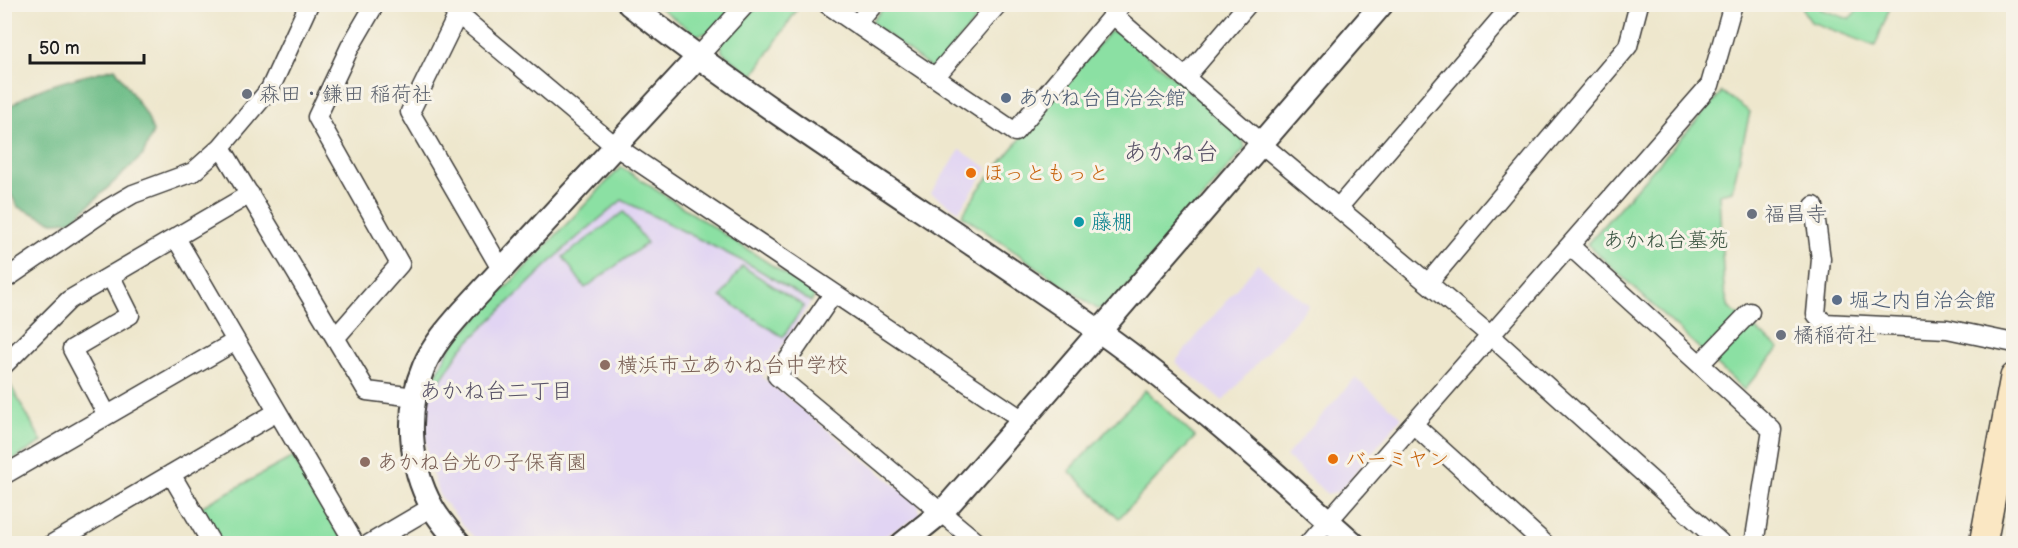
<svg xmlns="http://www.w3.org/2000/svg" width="2018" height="548" font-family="'Balsamiq Sans','Klee One',sans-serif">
	<rect width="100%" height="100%" fill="#f7f3e8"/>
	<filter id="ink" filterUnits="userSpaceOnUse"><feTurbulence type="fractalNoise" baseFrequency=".0167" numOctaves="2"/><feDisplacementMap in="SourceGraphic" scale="12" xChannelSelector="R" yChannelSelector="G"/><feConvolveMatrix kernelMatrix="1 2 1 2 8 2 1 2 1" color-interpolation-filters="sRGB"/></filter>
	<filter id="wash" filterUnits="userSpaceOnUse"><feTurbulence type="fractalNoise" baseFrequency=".008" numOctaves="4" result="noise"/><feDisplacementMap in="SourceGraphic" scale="24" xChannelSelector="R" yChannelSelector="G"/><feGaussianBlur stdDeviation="1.35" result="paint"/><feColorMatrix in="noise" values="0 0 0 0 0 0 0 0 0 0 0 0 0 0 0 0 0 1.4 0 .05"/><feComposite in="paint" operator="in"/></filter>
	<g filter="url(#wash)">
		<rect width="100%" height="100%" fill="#eee7cd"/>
		<path fill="#e1d4f3" d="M960 150 988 168 959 211 931 193Z
			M621 167 816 294 762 377 919 504V516L873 543H480L467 530 439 495 429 464 424 424 431 385 444 352Z
			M1257 264 1309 305 1223 401 1175 362Z
			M1355 378 1402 417 1340 491 1327 494 1286 456Z"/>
		<path fill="#8be0a3" stroke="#547e60" stroke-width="1.5" d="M656 5H738L711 32 697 35Z
			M757 5H800L753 76 722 52 721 43Z
			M886 5H989L933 70 871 22Z
			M1802 5H1821L1820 9 1849 19 1862 5H1891L1875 46 1811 22 1804 12Z
			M1109 32H1119L1242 135 1245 148 1111 306 1097 309 962 215 979 189Z
			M1722 92 1750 112 1732 191 1719 194 1724 289 1729 308 1779 348 1744 390 1587 244Z
			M621 167 816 294 811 302 754 267 622 200 566 247 461 349 429 398 431 385 452 344Z
			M624 212 647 243 585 288 563 257Z
			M742 266 804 306 783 337 721 297Z
			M6 377 42 442 5 465 4 378Z
			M1145 390 1195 437 1119 518 1069 471Z
			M293 457 346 543H219L199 508Z"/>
		<path fill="#70be89" stroke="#466d52" stroke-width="1.5" d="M115 68 147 116 153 132 143 155 72 221 53 222 18 207 5 184V111C32 85 79 78 115 68Z"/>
	</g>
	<g filter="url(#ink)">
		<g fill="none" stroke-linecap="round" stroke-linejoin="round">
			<g stroke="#3c3a37" stroke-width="21">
				<path id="minor" d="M446 4 615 146 1023 420
					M827 4 1015 132 1122 4
					M458 14 410 112 501 269
					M1113 15 1270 151 1491 336 1722 544
					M857 24 874 4
					M697 58 746 4
					M935 77 998 4
					M1185 78 1248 4
					M221 147 367 391 415 397
					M1814 206 1821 259 1816 314 1824 323 1947 329 2014 343
					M1338 208 1513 4
					M176 238 236 341
					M1570 246 1772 430 1754 544
					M4 280 109 208 133 194 193 172 221 147 270 89 309 4
					M1428 283 1628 46 1639 4
					M833 294 777 376 979 544
					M336 337 400 264 317 117 350 47 375 4
					M1700 364 1750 312
					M4 365 69 300 250 194
					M107 415 72 349 130 315 111 277
					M1413 424 1545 544
					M171 474 212 544
					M4 475 236 341 355 544
					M52 544 277 412
					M369 544 432 507
					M1308 544 1710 85 1733 4"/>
			</g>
			<g stroke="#3c3a37" stroke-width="26">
				<path id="tertiary" d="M629 4C779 122 943 221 1099 331 1189 395 1272 470 1354 544
					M460 544C450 532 439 520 432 507 409 466 405 410 424 366 433 345 449 327 464 310L697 58
					M902 544 943 511 1023 420 1382 4"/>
			</g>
			<g stroke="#3c3a37" stroke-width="30">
				<path id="secondary" d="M1983 544 2014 377"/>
			</g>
			<use href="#minor" stroke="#fff" stroke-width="18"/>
			<use href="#tertiary" stroke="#fff" stroke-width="22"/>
			<use href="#secondary" stroke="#fae7c3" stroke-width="27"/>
		</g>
	</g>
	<g fill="#6b7280" stroke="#f7f3e8" stroke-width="2">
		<circle cx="247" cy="94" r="6"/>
		<circle cx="1752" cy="214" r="6"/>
		<circle cx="1781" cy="335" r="6"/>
	</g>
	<g fill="#5c6f8a" stroke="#f7f3e8" stroke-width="2">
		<circle cx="1006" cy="98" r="6"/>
		<circle cx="1837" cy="300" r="6"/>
	</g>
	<g fill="#e8710a" stroke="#f7f3e8" stroke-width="2">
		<circle cx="971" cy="173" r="6"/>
		<circle cx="1333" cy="459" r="6"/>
	</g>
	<circle fill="#0f9aa8" stroke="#f7f3e8" stroke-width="2" cx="1079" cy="222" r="6"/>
	<g fill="#8d6e63" stroke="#f7f3e8" stroke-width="2">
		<circle cx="605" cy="365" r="6"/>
		<circle cx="365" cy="462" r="6"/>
	</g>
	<g text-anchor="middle" stroke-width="6" stroke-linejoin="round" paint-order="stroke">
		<g font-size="21" fill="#5b616d" stroke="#f7f3e8" text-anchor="start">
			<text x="259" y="101">森田・鎌田 稲荷社</text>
			<text x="1764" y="221">福昌寺</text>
			<text x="1793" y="342">橘稲荷社</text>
		</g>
		<g font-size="21" fill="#4e5e75" stroke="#f7f3e8" text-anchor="start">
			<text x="1018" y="105">あかね台自治会館</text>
			<text x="1849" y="307">堀之内自治会館</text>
		</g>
		<g font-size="21" fill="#c56008" stroke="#f7f3e8" text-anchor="start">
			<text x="983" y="180">ほっともっと</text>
			<text x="1345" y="466">バーミヤン</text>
		</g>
		<g font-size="21" fill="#0d838f" stroke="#f7f3e8" text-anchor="start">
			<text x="1091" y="229">藤棚</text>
		</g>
		<g font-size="21" fill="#3d5744" stroke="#f7f3e8">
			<text x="1666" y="247">あかね台墓苑</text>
		</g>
		<g font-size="21" fill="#785e54" stroke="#f7f3e8" text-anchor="start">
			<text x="617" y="372">横浜市立あかね台中学校</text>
			<text x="377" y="469">あかね台光の子保育園</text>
		</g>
		<g font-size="22" fill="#585267" stroke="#f7f3e8">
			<text x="496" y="398">あかね台二丁目</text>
		</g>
		<g font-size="24" fill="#585267" stroke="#f7f3e8">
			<text x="1171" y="160">あかね台</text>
		</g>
	</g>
	<rect width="2018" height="548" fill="none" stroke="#f7f3e8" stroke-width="24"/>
	<path d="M30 54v9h114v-9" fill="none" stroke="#1c1c1c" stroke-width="3"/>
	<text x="39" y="54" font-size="18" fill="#1c1c1c" stroke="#f7f3e8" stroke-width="4.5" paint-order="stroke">50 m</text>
</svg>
